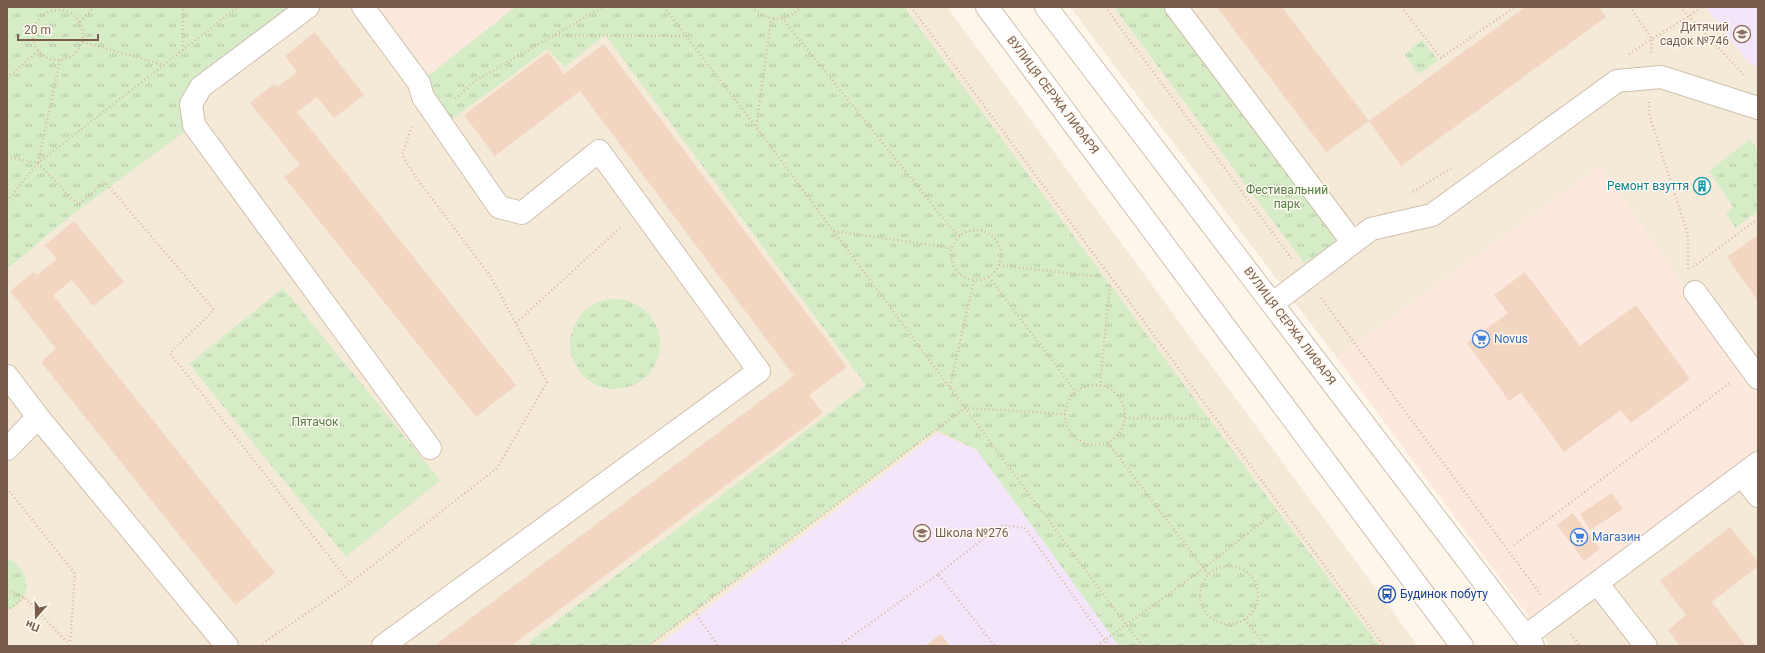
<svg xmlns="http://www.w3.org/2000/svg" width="1765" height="653" font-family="Roboto,sans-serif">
	<defs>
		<pattern id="grass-tufts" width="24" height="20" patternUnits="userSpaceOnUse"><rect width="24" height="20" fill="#d5ecc7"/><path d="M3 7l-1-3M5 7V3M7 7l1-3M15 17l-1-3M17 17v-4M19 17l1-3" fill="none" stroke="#b2c2a4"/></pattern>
	</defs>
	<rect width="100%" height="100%" fill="#fdf6ea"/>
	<path fill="#f5e9d8" d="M7 7H380L444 91 562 7H947L1418 646H7Z
		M1070 7H1758V392L1600 166 1337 358Z
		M1758 452V646H1550L1534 624Z"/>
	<path fill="#fde8de" d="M380 7H562L444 91Z
		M1600 166 1758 392V452L1534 624 1337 358Z"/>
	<path fill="#f3e6fa" d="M1705 7H1758V68L1747 61Z
		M938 433 977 450 1119 646H658Z"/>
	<path fill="url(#grass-tufts)" d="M7 7H308L201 87 194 125 73 214 7 269Z
		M515 7H904L1277 510 1380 646H1119L977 450 936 430 648 646H532L529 642 866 385 605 35 565 67 547 49 443 126 419 83Z
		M1114 7H1178L1347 235 1304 263Z
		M1422 40 1438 60 1419 74 1404 54Z
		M1750 139 1758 151V211L1736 228 1726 214 1733 207 1709 171Z
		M283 288 440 480 346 557 189 364Z
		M570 344a45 45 0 1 1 90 0a45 45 0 1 1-90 0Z
		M7 558C25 565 34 590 18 605 15 607 10 609 7 611Z"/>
	<path fill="#f3d6c1" d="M1217 7H1282L1369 121 1326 152Z
		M1525 7H1599L1606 17 1401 166 1369 121Z
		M315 32 364 95 334 118 317 97 297 112 516 385 476 417 284 177 300 165 250 103 274 84 277 87 297 72 285 56Z
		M604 44 847 367 809 395 823 413 511 646H434L794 376 580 91 495 156 464 115 548 52 564 74Z
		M1705 177 1711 184 1699 195 1693 187Z
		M74 221 124 282 93 306 72 280 53 295 275 573 235 605 41 362 56 349 10 291 34 272 37 275 57 259 45 245Z
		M1758 235V301L1727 257Z
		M1525 272 1580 346 1636 305 1690 379 1631 423 1621 410 1564 452 1521 393 1509 401 1467 343 1508 313 1494 295Z
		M1612 493 1623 509 1590 530 1580 514Z
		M1573 513 1600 549 1584 561 1557 525Z
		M1730 527 1758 562V566L1712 602 1746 646H1680L1668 630 1686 615 1660 581Z
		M941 634 950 646H925Z"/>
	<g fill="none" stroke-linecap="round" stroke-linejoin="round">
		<g stroke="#d0bfae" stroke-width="24">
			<path id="minor" d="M308 7 201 87 191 104 194 125 430 448
				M363 7 419 83 423 97 499 207 522 213 599 151 759 371 383 646
				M987 7 1462 646
				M1046 7 1533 646
				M1176 7 1353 243
				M1695 292 1758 378
				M1272 304 1371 229 1432 215 1617 81 1661 77 1758 108
				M7 376 38 417 227 646
				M7 449 38 417
				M1742 475 1758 496
				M1597 583 1646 646
				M1526 636 1758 463"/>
		</g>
		<path stroke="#d9baa3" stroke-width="2.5" stroke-dasharray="1 3" stroke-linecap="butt" d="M664 7 756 127
			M752 7C765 21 788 24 800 7
			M911 7 1384 646
			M1105 7 1292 259
			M1401 7 1441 58 1515 7
			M1630 7 1652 39 1688 17 1701 7
			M1680 7 1745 76
			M33 35a25 25 0 1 1 50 0a25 25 0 1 1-50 0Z
			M782 18 951 228 960 235
			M774 19 771 22 756 127 1142 646
			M80 22 94 7
			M555 35 686 36
			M83 42 163 65
			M183 50V7
			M1629 54 1652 39 1651 53
			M7 78 39 50
			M455 99 475 81 603 7
			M1649 102V114L1688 235V269
			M7 157 38 163 60 60
			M38 163 78 205 105 182 214 310 170 353 350 583
			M1413 192 1451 168
			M7 201 38 163 238 7
			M951 255a25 25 0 1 1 50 0a25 25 0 1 1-50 0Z
			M834 231 951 248
			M999 265 1093 276 1102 275
			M1693 267 1758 219
			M989 277 1076 392
			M1321 298 1541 595
			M516 323 622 226
			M1065 415a30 30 0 1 1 60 0a30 30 0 1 1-60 0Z
			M1100 386 1110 284
			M950 387 974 280
			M1125 418 1210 419
			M1108 443 1208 574
			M7 488 75 574 70 644
			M1514 545 1731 382
			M1200 595a29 29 0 1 1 58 0a29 29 0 1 1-58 0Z
			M938 574 1001 525 1025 528 1109 646
			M7 590 24 597 69 644
			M7 611 24 597
			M694 611 718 646
			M1245 619 1265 646
			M1571 634 1580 646
			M259 646 350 583 497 468 547 382 491 277 415 176 402 155 412 126
			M648 646 965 408 1065 414
			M839 646 938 574 995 646
			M1097 646 1204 568 1277 510
			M1370 646 1371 636"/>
		<use href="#minor" stroke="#fff" stroke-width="22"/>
	</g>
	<defs>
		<g id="school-ring" transform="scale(0.9)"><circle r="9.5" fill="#fffaf1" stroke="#8d6e63" stroke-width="1.5"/><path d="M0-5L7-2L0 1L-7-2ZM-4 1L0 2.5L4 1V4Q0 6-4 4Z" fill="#8d6e63"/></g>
		<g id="building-ring" transform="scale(0.9)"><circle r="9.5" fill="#fffaf1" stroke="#0f9aa8" stroke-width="1.5"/><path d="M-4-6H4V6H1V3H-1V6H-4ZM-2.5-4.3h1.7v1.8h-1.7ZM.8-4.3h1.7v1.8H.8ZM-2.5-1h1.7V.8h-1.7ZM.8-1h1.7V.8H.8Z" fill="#0f9aa8"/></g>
		<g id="supermarket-ring" transform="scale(0.9)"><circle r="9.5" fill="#fffaf1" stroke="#3f7fe0" stroke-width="1.5"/><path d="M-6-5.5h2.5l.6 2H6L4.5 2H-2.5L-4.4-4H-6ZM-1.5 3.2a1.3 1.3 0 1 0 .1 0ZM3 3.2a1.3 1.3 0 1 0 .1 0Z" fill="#3f7fe0"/></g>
		<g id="bus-ring" transform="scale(0.9)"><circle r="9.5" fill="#fffaf1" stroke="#1a4fb4" stroke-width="1.5"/><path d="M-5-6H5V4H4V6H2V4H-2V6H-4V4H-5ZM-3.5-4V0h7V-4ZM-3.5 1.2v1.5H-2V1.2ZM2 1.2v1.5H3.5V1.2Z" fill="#1a4fb4"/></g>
	</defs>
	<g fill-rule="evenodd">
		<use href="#school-ring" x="1742" y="34"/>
		<use href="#building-ring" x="1702" y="186"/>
		<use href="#supermarket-ring" x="1481" y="339"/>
		<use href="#school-ring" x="922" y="533"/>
		<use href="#supermarket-ring" x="1579" y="537"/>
		<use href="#bus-ring" x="1387" y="594"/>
	</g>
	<g text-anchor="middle" stroke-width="3" stroke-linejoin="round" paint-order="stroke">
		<g font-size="12" fill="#785e54" stroke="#fffaf1" text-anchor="end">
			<text x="1729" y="31">Дитячий<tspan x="1729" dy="14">садок №746</tspan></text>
			<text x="935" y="537" text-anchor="start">Школа №276</text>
		</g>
		<g font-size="12" fill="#795d4c" stroke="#fffaf1">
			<text transform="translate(1053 95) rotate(53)" y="4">ВУЛИЦЯ СЕРЖА ЛИФАРЯ</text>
			<text transform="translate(1290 326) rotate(53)" y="4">ВУЛИЦЯ СЕРЖА ЛИФАРЯ</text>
		</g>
		<g font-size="12" fill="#0d838f" stroke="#fffaf1" text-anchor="end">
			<text x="1689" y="190">Ремонт взуття</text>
		</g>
		<g font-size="12" fill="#537f43" stroke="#fffaf1">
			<text x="1287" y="194">Фестивальний<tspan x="1287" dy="14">парк</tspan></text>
			<text x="315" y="426">Пятачок</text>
		</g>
		<g font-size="12" fill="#366cbe" stroke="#fffaf1" text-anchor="start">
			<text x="1494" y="343">Novus</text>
			<text x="1592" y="541">Магазин</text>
		</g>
		<g font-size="12" fill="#164399" stroke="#fffaf1" text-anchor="start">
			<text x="1400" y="598">Будинок побуту</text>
		</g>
	</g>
	<rect width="1765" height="653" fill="none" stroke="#795d4c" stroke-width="16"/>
	<g transform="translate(36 617) rotate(200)" stroke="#fffaf1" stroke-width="3" paint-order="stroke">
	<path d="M0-3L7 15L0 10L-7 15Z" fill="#795d4c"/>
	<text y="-6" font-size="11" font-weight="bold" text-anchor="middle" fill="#795d4c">Пн</text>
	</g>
	<path d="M18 34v6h80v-6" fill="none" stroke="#795d4c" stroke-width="2"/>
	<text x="24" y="34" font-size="12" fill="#795d4c" stroke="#fffaf1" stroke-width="3" paint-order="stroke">20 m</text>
</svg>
